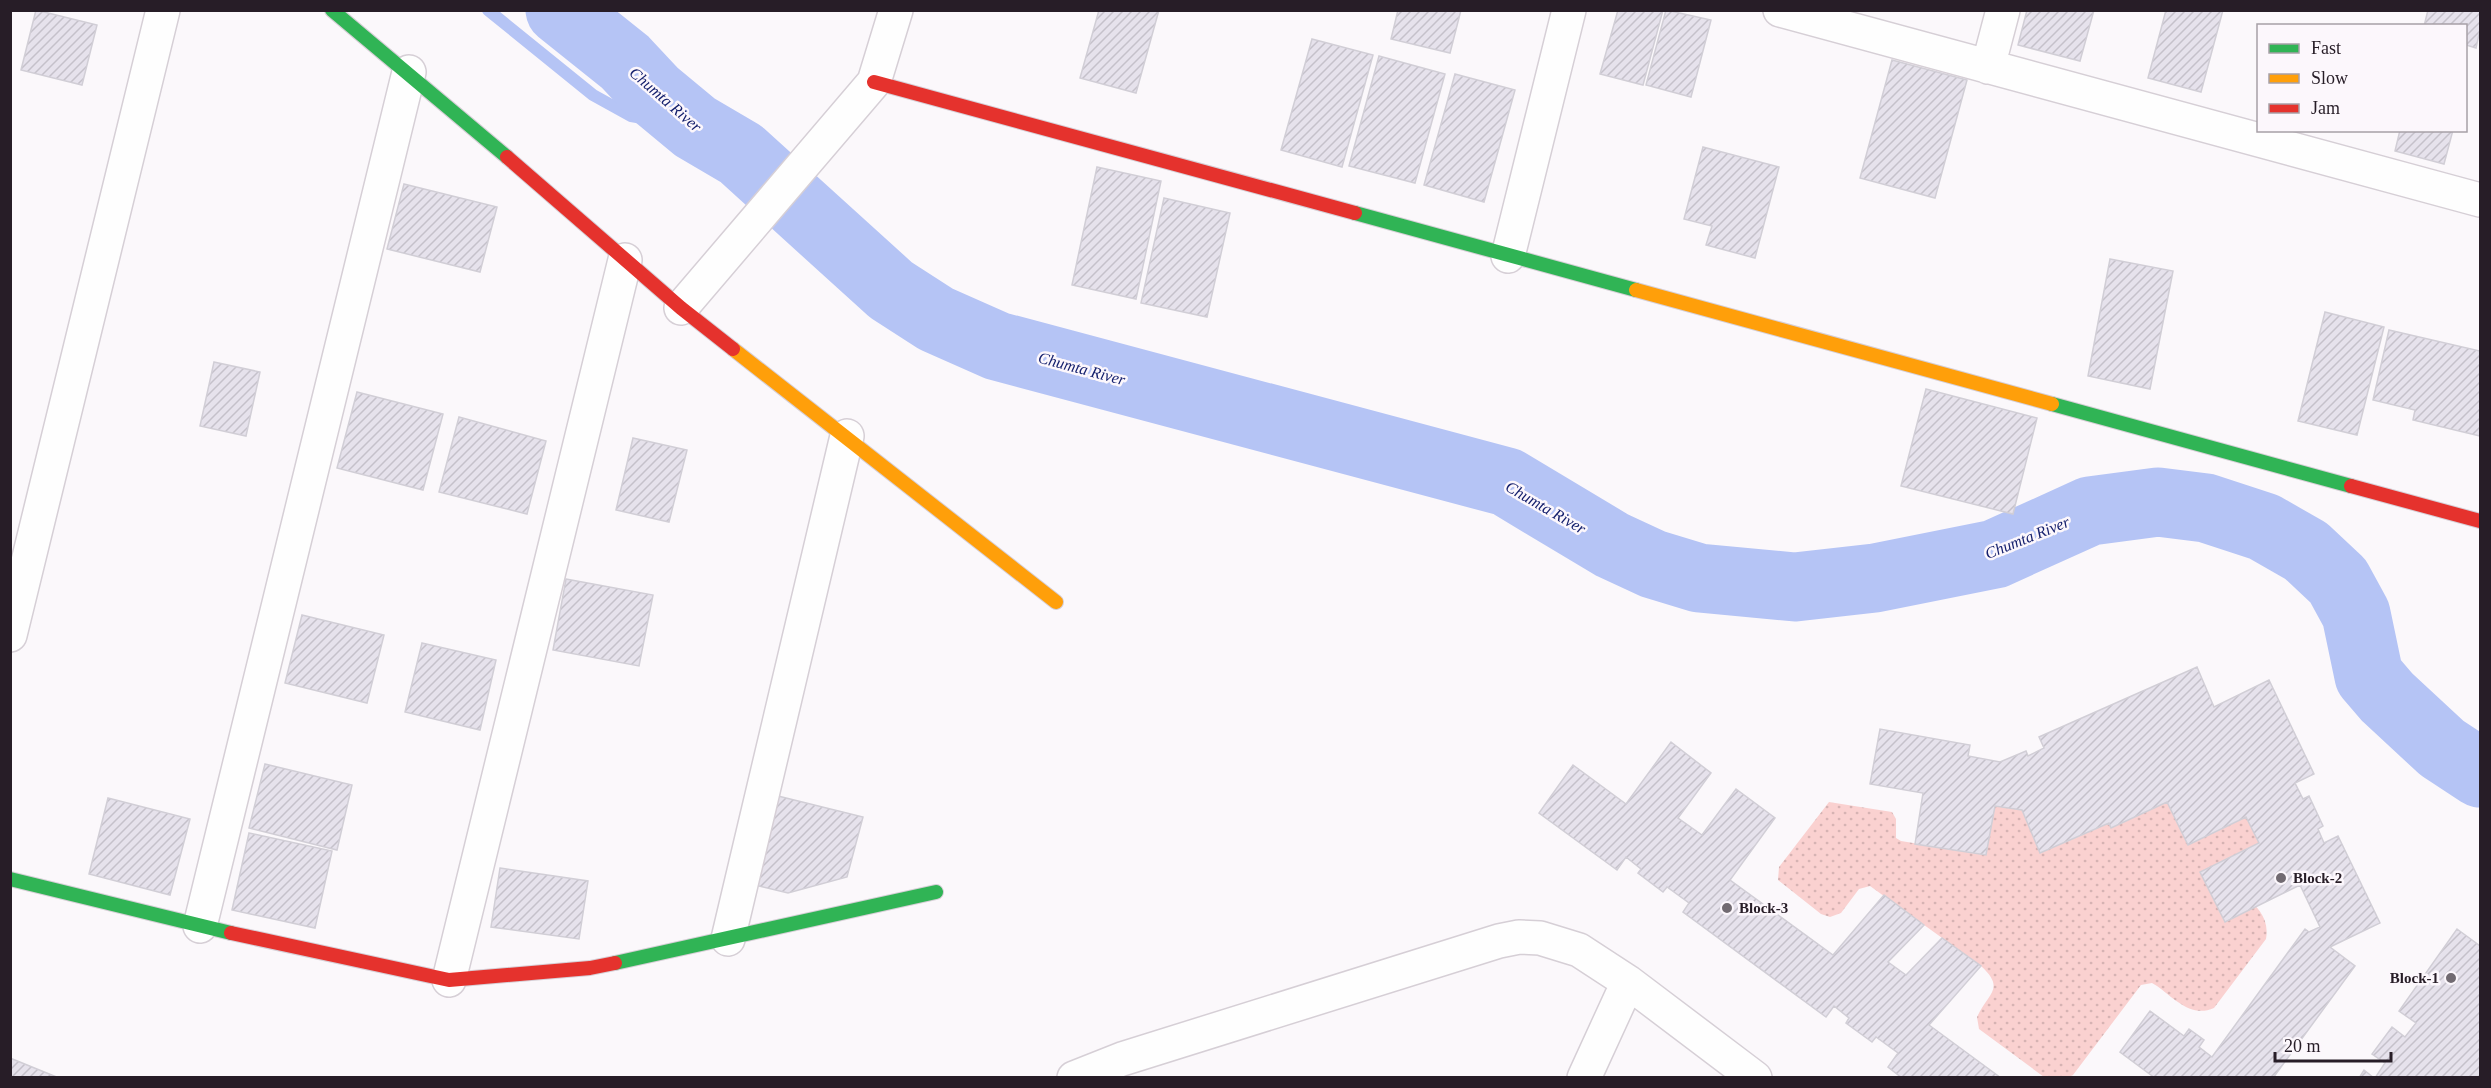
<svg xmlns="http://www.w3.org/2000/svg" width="2491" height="1088" font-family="Georgia,serif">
	<defs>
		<pattern id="grass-dots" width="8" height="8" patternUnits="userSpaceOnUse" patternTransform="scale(1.5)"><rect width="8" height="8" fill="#fad1d0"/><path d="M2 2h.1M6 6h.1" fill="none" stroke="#d6b3b3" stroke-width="1.8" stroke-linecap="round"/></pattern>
		<pattern id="building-hatch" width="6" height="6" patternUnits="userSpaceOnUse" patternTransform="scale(1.5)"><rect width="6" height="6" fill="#e6e2ec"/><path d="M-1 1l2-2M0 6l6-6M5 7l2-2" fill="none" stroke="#c5c1ca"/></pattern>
	</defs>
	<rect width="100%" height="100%" fill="#fbf8fb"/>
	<path fill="url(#grass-dots)" d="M1829 802 1892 812 1896 819V838L1901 841 1986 855 1995 806 2022 810 2040 853 2109 823 2111 828 2167 802 2188 845 2246 817 2259 843 2200 872C2226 887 2273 902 2266 939L2214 1008C2191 1018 2175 999 2157 986L2152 983 2141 985 2073 1075 2069 1077H2044L1979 1029 1977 1017C1988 993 2006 989 1981 966L1870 886 1859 889 1841 913 1830 917 1821 914 1778 880 1779 867Z"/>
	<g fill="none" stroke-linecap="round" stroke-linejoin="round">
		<path stroke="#b5c4f5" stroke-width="12" d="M488 10 593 95 631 116 695 127"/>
		<path stroke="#b5c4f5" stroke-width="69" d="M560 10 625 62 654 93 695 127 741 154 891 290 936 319 997 346 1507 482 1612 545 1653 564 1699 578 1795 587 1875 578 1995 554 2090 511 2158 502 2206 508 2264 527 2306 551 2338 581 2356 614 2369 676 2387 697 2442 748 2480 773"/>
	</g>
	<path fill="url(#building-hatch)" stroke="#d1ced6" stroke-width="1.5" d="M36 10 97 25 82 85 21 70Z
		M1099 10H1159L1136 93 1080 78Z
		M1398 10H1461L1450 53 1391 39Z
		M1618 10H1663L1643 85 1600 74Z
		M1666 10 1711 20 1691 97 1646 85Z
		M2027 10H2094L2080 61 2018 45Z
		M2166 10H2223L2201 92 2148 78Z
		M2428 10H2480V30L2476 48 2466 45V26H2424Z
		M1312 39 1373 55 1342 167 1281 150Z
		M1379 56 1445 74 1415 183 1349 166Z
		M1892 60 1967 80 1935 198 1860 178Z
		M1455 74 1515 90 1484 202 1424 185Z
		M2400 130H2453L2444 164 2395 151Z
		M1703 147 1779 167 1755 258 1706 245 1712 226 1684 219Z
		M1097 167 1161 181 1136 299 1072 285Z
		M404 184 497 207 480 272 387 249Z
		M1164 198 1230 213 1207 317 1141 303Z
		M2110 259 2173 271 2150 389 2088 376Z
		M2325 312 2384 327 2357 435 2298 421Z
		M2389 330 2480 351V436L2413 420 2415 410 2373 400Z
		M214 362 260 372 246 436 200 426Z
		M1926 389 2037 418 2013 514 1901 486Z
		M357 392 443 414 423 490 337 468Z
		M459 417 546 441 527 514 439 492Z
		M633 438 687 450 669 522 616 510Z
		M566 579 653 595 639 666 553 650Z
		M302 615 384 635 367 703 285 683Z
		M422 643 496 660 480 730 405 712Z
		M2197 667 2214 707 2269 680 2314 774 2295 783 2303 799 2309 796 2323 826 2318 829 2324 843 2338 836 2380 923 2330 947 2355 966 2273 1078H2155L2120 1052 2150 1011 2184 1036 2189 1029 2204 1040 2199 1047 2212 1057 2305 929 2309 932 2320 927 2300 885 2225 922 2200 872 2259 843 2246 817 2188 845 2167 802 2111 828 2109 823 2040 853 2022 810 1995 806 1986 855 1915 844 1923 793 1870 784 1880 729 1970 745 1968 756 2000 762 2026 751 2028 756 2044 748 2039 737Z
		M1671 742 1711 773 1678 818 1702 835 1736 789 1775 818 1730 880 1833 955 1884 895 1924 925 1888 962 1906 975 1942 938 1981 966 1929 1025 2001 1078H1902L1888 1067 1898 1053 1876 1037 1872 1042 1846 1023 1849 1018 1834 1006 1826 1017 1683 912 1689 903 1667 887 1663 892 1638 873 1641 869 1626 857 1617 870 1539 813 1573 765 1626 804Z
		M265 764 352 785 337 850 249 828Z
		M774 795 863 817 847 877 788 893 751 884Z
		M108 798 190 819 170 895 89 874Z
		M249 833 332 851 315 928 232 910Z
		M500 868 588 881 579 939 491 927Z
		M2457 929 2480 946V1078H2375L2385 1063 2372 1054 2392 1027 2405 1037 2416 1023 2399 1011Z
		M10 1058 59 1078H10Z
		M2364 1070 2374 1078H2359Z"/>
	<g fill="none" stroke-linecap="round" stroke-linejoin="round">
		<g stroke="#d6cfd6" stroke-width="36">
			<path id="street" d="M1780 10 2480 200
				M1988 67 2003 10
				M1508 256 1569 10
				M681 308 874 82 896 10
				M10 635 163 10
				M200 926 409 72
				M728 939 847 436
				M449 980 625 260
				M1074 1078 1122 1059 1499 941 1519 937 1540 938 1579 950 1628 982 1755 1078
				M1584 1078 1628 982"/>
		</g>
		<g stroke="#d6cfd6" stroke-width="16">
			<path id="fast" d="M332 10 507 157
				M1355 213 1636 290
				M2052 404 2351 486
				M10 879 231 933
				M615 963 936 892"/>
		</g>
		<g stroke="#d6cfd6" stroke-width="16">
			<path id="slow" d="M1636 290 2052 404
				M733 349 1056 602"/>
		</g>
		<g stroke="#d6cfd6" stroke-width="16">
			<path id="jam" d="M874 82 1355 213
				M507 157 681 308 733 349
				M2351 486 2480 521
				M231 933 449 980 590 968 615 963"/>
		</g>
		<use href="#street" stroke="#fefefe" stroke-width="33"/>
		<use href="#fast" stroke="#30b455" stroke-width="14"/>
		<use href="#slow" stroke="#ff9f0a" stroke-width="14"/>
		<use href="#jam" stroke="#e5322d" stroke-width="14"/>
	</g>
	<g fill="#716a71" stroke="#fcf7fc" stroke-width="2">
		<circle cx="2281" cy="878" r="6"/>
		<circle cx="1727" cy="908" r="6"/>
		<circle cx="2451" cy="978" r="6"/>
	</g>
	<g text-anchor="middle" stroke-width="5" stroke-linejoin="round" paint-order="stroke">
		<g font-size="15" font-weight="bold" fill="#271d27" stroke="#fcf7fc" text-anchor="start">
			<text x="2293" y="883">Block-2</text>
			<text x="1739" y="913">Block-3</text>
			<text x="2439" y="983" text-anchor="end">Block-1</text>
		</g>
		<g font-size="16" font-style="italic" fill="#15206d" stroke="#fcf7fc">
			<text transform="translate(666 99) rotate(41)" y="6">Chumta River</text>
			<text transform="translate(1082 368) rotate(15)" y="6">Chumta River</text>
			<text transform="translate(1546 507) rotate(30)" y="6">Chumta River</text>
			<text transform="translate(2027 537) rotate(-22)" y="6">Chumta River</text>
		</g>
	</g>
	<rect width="2491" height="1088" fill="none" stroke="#271d27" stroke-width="24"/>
	<rect x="2257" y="24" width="210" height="108" fill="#fcf7fc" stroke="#a7a0a7" stroke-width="1.5"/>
	<rect x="2269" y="44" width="30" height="9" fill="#30b455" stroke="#a7a0a7" stroke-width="1.5"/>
	<text x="2311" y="54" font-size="18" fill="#271d27">Fast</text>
	<rect x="2269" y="74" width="30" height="9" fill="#ff9f0a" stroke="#a7a0a7" stroke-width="1.5"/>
	<text x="2311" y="84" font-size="18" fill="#271d27">Slow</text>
	<rect x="2269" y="104" width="30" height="9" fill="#e5322d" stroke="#a7a0a7" stroke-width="1.5"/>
	<text x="2311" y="114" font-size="18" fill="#271d27">Jam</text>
	<path d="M2275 1052v9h116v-9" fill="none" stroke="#271d27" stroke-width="3"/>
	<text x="2284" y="1052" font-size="18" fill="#271d27" stroke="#fcf7fc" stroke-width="4.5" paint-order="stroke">20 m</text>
</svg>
